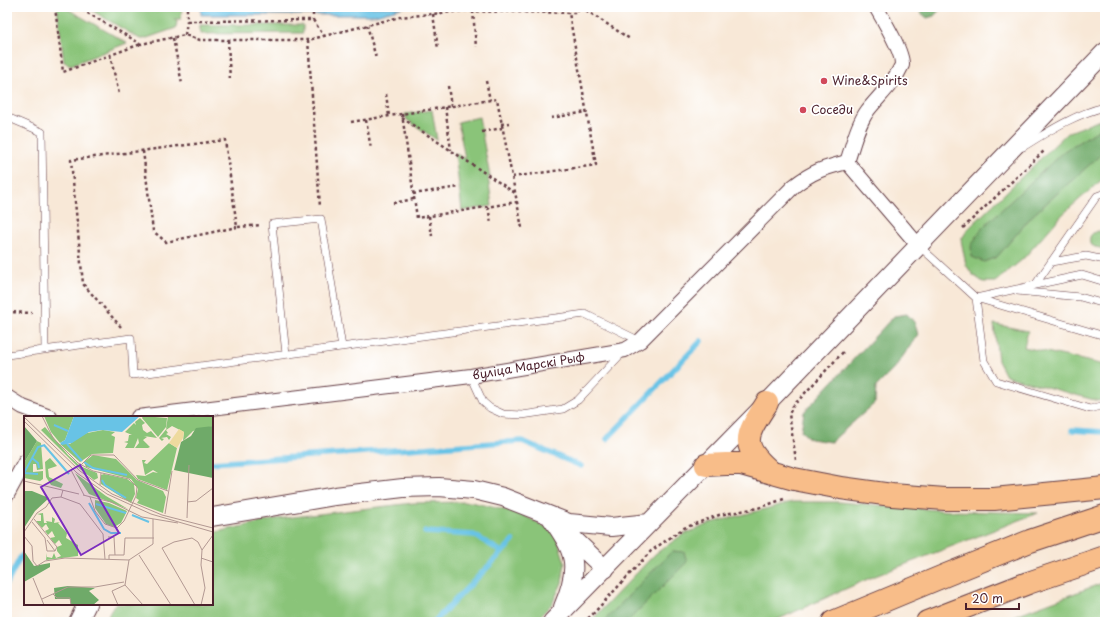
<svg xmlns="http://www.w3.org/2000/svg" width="1112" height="629" font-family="'Playpen Sans',sans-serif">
	<rect width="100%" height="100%" fill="#fff"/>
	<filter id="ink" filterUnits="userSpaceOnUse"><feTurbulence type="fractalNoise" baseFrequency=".025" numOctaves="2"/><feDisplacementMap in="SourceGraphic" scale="8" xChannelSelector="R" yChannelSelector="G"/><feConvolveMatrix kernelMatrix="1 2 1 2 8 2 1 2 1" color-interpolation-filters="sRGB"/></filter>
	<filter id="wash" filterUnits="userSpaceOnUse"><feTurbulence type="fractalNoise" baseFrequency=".012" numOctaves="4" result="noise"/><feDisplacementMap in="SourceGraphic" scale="16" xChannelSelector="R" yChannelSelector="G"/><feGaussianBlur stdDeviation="0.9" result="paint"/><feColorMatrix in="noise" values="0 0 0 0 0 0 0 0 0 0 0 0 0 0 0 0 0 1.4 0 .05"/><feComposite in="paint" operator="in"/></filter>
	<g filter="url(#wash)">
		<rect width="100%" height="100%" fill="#f8e8d7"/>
		<path fill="#8ac479" stroke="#6a7252" d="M57 7H64L127 43 71 65 64 62Z
			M86 7H182L181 19H173L177 21 176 28 144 39H140Z
			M200 25H303V33L200 34Z
			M432 110 437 140 407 120 405 114Z
			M479 117 490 177 488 176 492 206 462 211 455 153 465 159 458 122Z
			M1105 118V177L1063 214 1023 259 995 282H983L973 275 966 265 961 240 968 229 1067 133Z
			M1097 231 1105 232V249L1095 247 1090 244C1089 237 1090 234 1097 231Z
			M994 324 1028 331 1024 347 1105 365V399L1098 401 1006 376 998 361Z
			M471 502 521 514 548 528 557 537 565 563 562 583 552 604 534 622H107L109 614 115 604H212V533L276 519 413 503Z
			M792 502H839L950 511 1038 513 870 578 772 622H590L655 554 682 535 711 523Z
			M1105 582V622H997Z"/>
		<path fill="#6faa69" stroke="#5c644a" d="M917 7H943L934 16 927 18 919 11Z
			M1105 126V151L1032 216 997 257 984 262 972 257 971 246 981 229 1064 151Z
			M907 314 915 323 918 335 894 369 876 387 875 403 831 442 810 439 801 431 804 412 894 316Z
			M672 551 684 552 687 562 627 622H603Z"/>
		<path fill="#68c3e6" stroke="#597188" d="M201 7H405L375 15H201Z"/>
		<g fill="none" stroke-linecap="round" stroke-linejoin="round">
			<path stroke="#68c3e6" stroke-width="5.5" d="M1072 430 1105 432
				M607 439 701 341
				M212 463 522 441 581 466
				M425 532 474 535 502 552
				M7 583 20 558 25 553
				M434 622 513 541"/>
		</g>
	</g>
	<g filter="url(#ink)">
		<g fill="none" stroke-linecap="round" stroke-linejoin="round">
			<g stroke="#643d45" stroke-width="8">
				<path id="service" d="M7 117 42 132 45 350
					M1023 147C1049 131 1075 114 1105 107
					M1105 193 1097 196 1035 285 976 298 984 361 996 381 1090 409 1105 405
					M918 245 976 298 1105 336
					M1051 262 1086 256 1105 260
					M1035 285 1082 275 1105 282
					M1017 291 1080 297 1105 304
					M286 354 272 224 321 219 342 347
					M7 355 131 338 133 375 585 314 640 341
					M471 376 483 402 490 408 503 414 522 415 563 409 578 400 623 352"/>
			</g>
			<g stroke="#643d45" stroke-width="16">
				<g id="minor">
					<path d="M876 7C883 19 903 52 902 65 894 83 880 95 868 110 857 125 853 145 847 162L918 245"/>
					<path d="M7 397 23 407 50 417"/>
					<path id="s1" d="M138 417 471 376 625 350 640 341 794 186C813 171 824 168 847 162"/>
					<path d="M7 495 25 462"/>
				</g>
			</g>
			<g stroke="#643d45" stroke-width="20">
				<path id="tertiary" d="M550 516C575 552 581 565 563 607
					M212 517 335 496 403 488 439 487 474 490 503 497 569 523 611 527 649 523
					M566 532 605 569
					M78 622 87 604
					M552 622 767 403 1105 52"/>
			</g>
			<g stroke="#643d45" stroke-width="24">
				<path id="trunk" d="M767 403C746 436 738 444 772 473
					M706 465 726 464H741L794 479 841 488 892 495 945 499H994L1105 488
					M833 622 946 575 1030 541 1105 516
					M927 622 1028 583 1105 557"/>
			</g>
			<path stroke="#643d45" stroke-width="2.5" stroke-dasharray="3 3" stroke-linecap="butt" d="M55 7 63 72 141 44
				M77 7 141 44 185 35 200 40H308L400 17 463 11 576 13 581 7
				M313 7V20
				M539 7 549 12
				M581 7 630 39
				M991 7 995 10 998 7
				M473 11 476 47
				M433 14 438 49
				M187 21 313 20 324 36
				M367 25 376 58
				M185 35 187 21V7
				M173 38 182 84
				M228 40 230 81
				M308 40 320 207
				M110 55 119 94
				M486 81 490 100
				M448 86 451 106
				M386 94 389 116
				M445 107 451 150
				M402 114 417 218 517 202
				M402 118 515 193
				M551 118 587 112
				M366 120 371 149
				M351 122 497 99 522 228
				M501 124 509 123
				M482 132 502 128
				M143 151 153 231 166 242 237 227
				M512 177 596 165 569 13
				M413 194 459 187
				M393 203 414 199
				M488 207 491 223
				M429 216 432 236
				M963 228 1045 150
				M7 312 32 313
				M121 327 83 284 71 160 225 140 237 227 261 225
				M796 460 789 414 793 406 844 351
				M583 622 591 616 651 551 684 528 719 515 758 508 784 499 786 497"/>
			<use href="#service" stroke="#fff" stroke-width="7"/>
			<use href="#minor" stroke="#fff" stroke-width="14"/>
			<use href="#tertiary" stroke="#fff" stroke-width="18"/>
			<use href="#trunk" stroke="#f8bd89" stroke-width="22"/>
		</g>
	</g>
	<g fill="#d1495b" stroke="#fff" stroke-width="1.5">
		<circle cx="824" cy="81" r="4"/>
		<circle cx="803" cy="110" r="4"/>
	</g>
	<g text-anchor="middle" stroke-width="3.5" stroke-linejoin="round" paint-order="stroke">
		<g font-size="12" fill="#4a1f2b" stroke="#fff" text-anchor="start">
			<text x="832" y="85">Wine&amp;Spirits</text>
			<text x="811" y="114">Соседи</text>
		</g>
		<g font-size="12" fill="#4a1f2b" stroke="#fff">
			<text dy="4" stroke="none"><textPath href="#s1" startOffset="394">вуліца Марскі Рыф</textPath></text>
		</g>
	</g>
	<g transform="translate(24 416)">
		<rect width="189" height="189" fill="#f8e8d7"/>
		<path d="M20 0H50L41 24 36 27 27 16ZM119 0 143 2 142 11 134 21 118 2ZM144 0H189V10L169 15 159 25 160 16 148 10 142 14 144 17 142 18 147 21 143 27 145 24 143 21 137 22 140 23 138 25 135 22 144 11 142 13ZM116 2 121 7 118 9 119 14 123 17 127 15 133 22 120 20 123 21 119 24 126 31 124 32H111L115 27 114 22 110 32H101L104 27 100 26 104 25 105 19H108L101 16 110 7 112 9 111 6ZM21 11 44 39 56 50 73 57 74 62 70 64 56 53 17 14ZM79 14 91 16 87 19 91 21 89 37 68 38 56 46 36 28H46L58 18ZM13 25 17 27 19 53 13 54 12 48H9V56L19 55V63L16 65 0 62V47ZM145 27 153 32 143 74 114 63 112 59 121 60 129 56 134 57 129 54 121 59 118 44H122L120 47 123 48ZM69 39 92 43 113 64 139 75 142 81 139 97 113 87 115 84 112 82 114 73 107 63 62 51 60 46ZM26 42 33 50 24 53 25 61 39 68 37 72 27 69 22 61 21 46ZM51 57 82 80 104 93 65 78ZM80 58 103 63 110 68 111 78 107 87 77 68V59ZM71 84 85 87 103 95 97 107 90 111 82 108 71 92ZM19 97 20 107H23L22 105 28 106V101L31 103 30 107 36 106 34 107 43 117 42 122 54 129V140L22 144 23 137V141L28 142 30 137 32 142 37 140 33 135V131L38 129 35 124 31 128 26 122 31 121 28 115 24 119 21 115 25 113 22 108 18 112 12 105H17V99L13 98Z" fill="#8ac479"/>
		<path d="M0 10 13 25 0 47ZM189 10V62L150 54 157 26 167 20 172 12ZM0 75H8L25 82 11 95 0 112ZM0 135 10 150 26 147V151L0 166ZM44 170 71 172 65 175 75 184 69 189H47L46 183H31L30 172Z" fill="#6faa69"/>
		<path d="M155 13 160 16 159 22 153 32 145 27Z" fill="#eeda9e"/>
		<path d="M50 0H116L98 16 78 14 65 16 48 27 38 29 36 27 41 24Z" fill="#68c3e6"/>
		<path fill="none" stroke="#68c3e6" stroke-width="2" d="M30 9 44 15M43 28 58 45M20 29 45 58M8 42 14 47 15 52M60 46 69 52 103 59M0 57 14 58M0 57 14 31 21 29M78 64 81 69 102 82M65 87 80 113 87 117H97M72 88 102 97M108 99 125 106"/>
		<path fill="none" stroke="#b29892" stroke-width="1" d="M18 0 29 22 54 47 69 55 105 63 113 71 112 80 100 105 93 112 81 108 71 95 66 81M0 1 56 55 88 78 138 99 189 112M0 5 53 57 83 78 127 98 189 116M57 49 67 39H90L114 64 144 75M47 54 60 79M0 65 55 78M76 69 77 57M59 79 87 86 118 101 154 107M37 81 56 88 79 118 81 143M163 86 172 85 189 72M141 98 148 55M163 102 165 49M8 106 21 122 23 135H31L33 131 10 103M0 116 13 97 22 91 28 82 37 81 39 74M0 120 8 130 9 145 13 150 21 145 41 142 105 144 129 128V103M84 121H90L91 139M23 124 31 135M138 132 171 189M138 132 150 126 168 122 174 126 178 134M100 139 101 122H130M115 139 147 189M177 142 189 146M85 143V139H100M105 144 101 169 119 189M9 162 20 189M29 178 33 182H46L47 189M18 183 44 171H71L100 166M94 189 88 175 101 169M177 189 181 172 177 149 178 134 189 119"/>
		<path fill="#7b2cbf" fill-opacity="0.15" stroke="#7b2cbf" stroke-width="2" d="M56 49 95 117 57 139 17 71Z"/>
		<rect width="189" height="189" fill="none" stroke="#4a1f2b" stroke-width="2"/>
	</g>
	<rect width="1112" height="629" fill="none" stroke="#fff" stroke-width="24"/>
	<path d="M966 603v6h53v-6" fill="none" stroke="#4a1f2b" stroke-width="2"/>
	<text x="972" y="603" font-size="12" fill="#4a1f2b" stroke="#ffffff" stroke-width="3" paint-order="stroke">20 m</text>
</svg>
